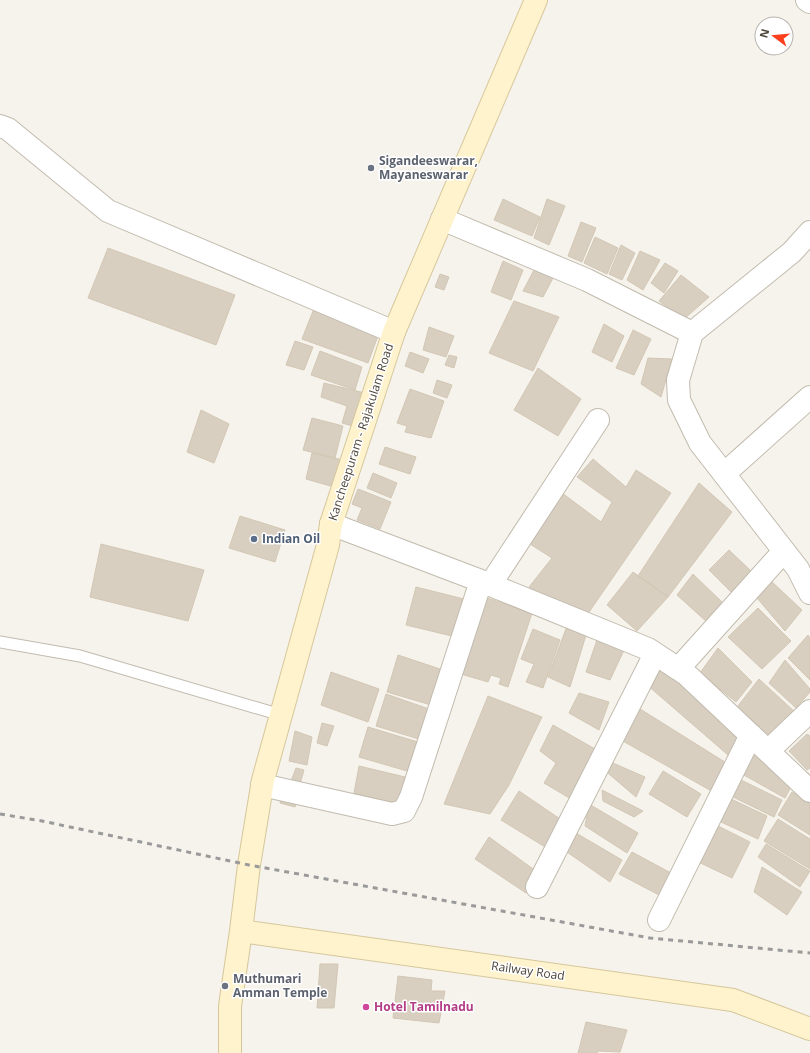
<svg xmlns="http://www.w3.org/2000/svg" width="810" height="1053" font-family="'Open Sans',sans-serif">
	<rect width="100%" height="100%" fill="#f6f3ec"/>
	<path fill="#d8cfc1" stroke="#d3c7b4" d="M503 199 540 217 532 236 494 220Z
		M547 199 565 206 549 245 534 238Z
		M581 222 596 228 582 262 568 256Z
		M595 237 618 248 607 274 584 263Z
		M621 245 635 253 622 280 609 274Z
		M108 248 235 295 216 345 88 298Z
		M640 251 660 260 643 290 627 280Z
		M503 261 523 270 511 300 491 292Z
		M665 263 678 271 664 293 651 283Z
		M534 270 553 278 543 297 523 291Z
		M440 274 449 277 444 290 435 287Z
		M681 275 709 297 684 319 659 301Z
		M514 301 559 317 533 371 489 353Z
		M315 306 379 333 368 363 302 339Z
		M604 324 624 336 612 362 592 352Z
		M429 327 454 336 446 357 423 350Z
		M633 330 651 339 634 375 616 368Z
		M295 341 313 347 304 370 286 365Z
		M320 351 362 367 355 390 311 375Z
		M410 352 429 359 423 373 405 366Z
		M449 355 457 357 454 368 445 365Z
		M648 358 672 359 661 397 641 384Z
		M538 368 581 399 558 436 514 410Z
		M437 380 452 385 447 398 433 393Z
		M324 383 365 393 356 427 342 423 347 406 321 397Z
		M410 389 444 401 431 438 405 432 407 426 397 423Z
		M201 410 229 424 214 463 187 452Z
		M312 418 343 426 335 458 303 450Z
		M385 447 416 457 410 474 379 464Z
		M312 453 343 460 334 487 306 479Z
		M593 459 626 487 636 470 671 493 585 618 529 587 552 558 527 542 562 493 601 522 612 502 577 477Z
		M373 473 397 483 391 498 367 488Z
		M699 483 732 512 668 597 638 576Z
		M358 489 391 502 380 529 357 520 362 508 352 504Z
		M240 516 285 530 275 562 229 548Z
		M101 544 204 570 188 621 90 597Z
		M729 550 751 571 733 594 709 570Z
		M633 572 668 597 637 631 607 605Z
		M693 574 725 605 708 623 677 595Z
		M770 580 802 610 785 631 757 598Z
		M416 587 468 600 456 637 406 625Z
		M485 597 532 613 508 687 499 684 501 678 491 675 488 682 461 674Z
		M758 608 791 641 762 669 728 637Z
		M567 626 587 632 570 687 548 677Z
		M533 629 560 640 543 688 526 682 534 664 521 659Z
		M808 635 810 638V680L788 658Z
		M598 637 625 648 610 680 586 672Z
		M718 648 752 682 736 702 700 673Z
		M398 655 443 670 431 705 387 692Z
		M785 660 810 689V692L796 708 769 683Z
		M663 663 745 736 728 755 646 684Z
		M331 672 379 689 368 722 321 705Z
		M759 679 796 713 771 740 734 711Z
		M579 693 609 702 599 730 569 713Z
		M386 694 429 709 419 739 376 726Z
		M488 696 542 717 509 785 490 814 444 804Z
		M637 707 728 764 715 793 621 740Z
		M322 723 334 726 327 746 317 743Z
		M553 725 602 753 576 802 544 783 556 763 540 751Z
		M368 727 418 742 407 771 359 757Z
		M295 731 312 737 307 765 289 761Z
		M807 734 810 736V768L807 770 789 751Z
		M753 755 793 783 785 798 742 774Z
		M606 760 645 777 636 797 603 769Z
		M359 766 405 777 398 804 354 793Z
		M296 768 304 770 300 784 291 781Z
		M663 771 701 794 687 817 649 794Z
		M739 779 782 800 774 817 731 796Z
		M602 790 643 811 634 817 603 801Z
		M519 791 566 823 550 850 501 820Z
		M282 792 298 796 295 807 280 803Z
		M792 792 810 803V835L778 815Z
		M731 799 767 816 758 839 721 822Z
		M589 804 638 833 627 853 585 826Z
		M778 819 810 839V869L764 841Z
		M710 822 750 842 732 878 692 859Z
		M576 833 622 860 610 882 567 852Z
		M489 837 540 874 526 893 475 859Z
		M766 844 810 871 800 887 758 857Z
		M632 852 671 873 659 895 619 874Z
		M762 867 802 892 787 915 754 892Z
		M320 964H338L334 1008H317Z
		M398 976 432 980 431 991H445L439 1023 393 1018Z
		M586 1022 627 1030 620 1052 598 1051 597 1053H578Z"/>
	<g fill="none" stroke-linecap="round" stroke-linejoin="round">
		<g stroke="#c2bbae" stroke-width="13">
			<path id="service" d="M0 642 80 656 281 715"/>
		</g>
		<g stroke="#c2bbae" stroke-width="24">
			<path id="minor" d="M807 0 810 2
				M0 126 8 129 108 211 394 332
				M442 219 587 280 692 333 678 380 679 400 700 443 798 569 810 593
				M692 333 792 252 810 232
				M724 474 810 397
				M331 524 481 581 648 649 686 674 810 791
				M490 585 598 420
				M678 669 784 551
				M768 751 810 711
				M262 785 392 814 404 811 411 797 481 581
				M537 887 655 654
				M659 920 751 735"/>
		</g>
		<g stroke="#d6c79b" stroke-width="24">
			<path id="secondary" d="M241 931 733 1000 810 1029
				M230 1053V1006L241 931 249 865 263 780 328 545 331 524 394 332 536 0"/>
		</g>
		<use href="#service" stroke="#fff" stroke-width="11"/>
		<use href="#minor" stroke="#fff" stroke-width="22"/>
		<use href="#secondary" stroke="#fff3cd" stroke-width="22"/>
		<path stroke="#9a9a9a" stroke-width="3" stroke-dasharray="5 5" stroke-linecap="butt" d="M0 814 42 821 249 865 650 938 810 953"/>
	</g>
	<g fill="#6b7280" stroke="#fff" stroke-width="1.5">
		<circle cx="371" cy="168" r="4"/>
		<circle cx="225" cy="986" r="4"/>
	</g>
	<circle fill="#5c6f8a" stroke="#fff" stroke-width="1.5" cx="254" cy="539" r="4"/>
	<circle fill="#d1479c" stroke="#fff" stroke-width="1.5" cx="366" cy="1007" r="4"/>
	<g text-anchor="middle" stroke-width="3" stroke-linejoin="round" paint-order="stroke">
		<g font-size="12" font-weight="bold" fill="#5b616d" stroke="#fff" text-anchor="start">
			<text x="379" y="165">Sigandeeswarar,<tspan x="379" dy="14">Mayaneswarar</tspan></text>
			<text x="233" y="983">Muthumari<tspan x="233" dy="14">Amman Temple</tspan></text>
		</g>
		<g font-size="12" fill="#4b4439" stroke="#fff">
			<text transform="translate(361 432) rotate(-72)" y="4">Kancheepuram - Rajakulam Road</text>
			<text transform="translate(528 971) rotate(8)" y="4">Railway Road</text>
		</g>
		<g font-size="12" font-weight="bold" fill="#4e5e75" stroke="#fff" text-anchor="start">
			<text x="262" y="543">Indian Oil</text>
		</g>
		<g font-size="12" font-weight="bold" fill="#b23c85" stroke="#fff" text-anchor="start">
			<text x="374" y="1011">Hotel Tamilnadu</text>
		</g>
	</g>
	<g transform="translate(774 36) rotate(286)"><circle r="19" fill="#ffffff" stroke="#b7b4b0"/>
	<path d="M0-3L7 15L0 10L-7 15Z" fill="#fc3f1d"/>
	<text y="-6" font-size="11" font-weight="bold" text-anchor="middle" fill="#4b4439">N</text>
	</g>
</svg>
